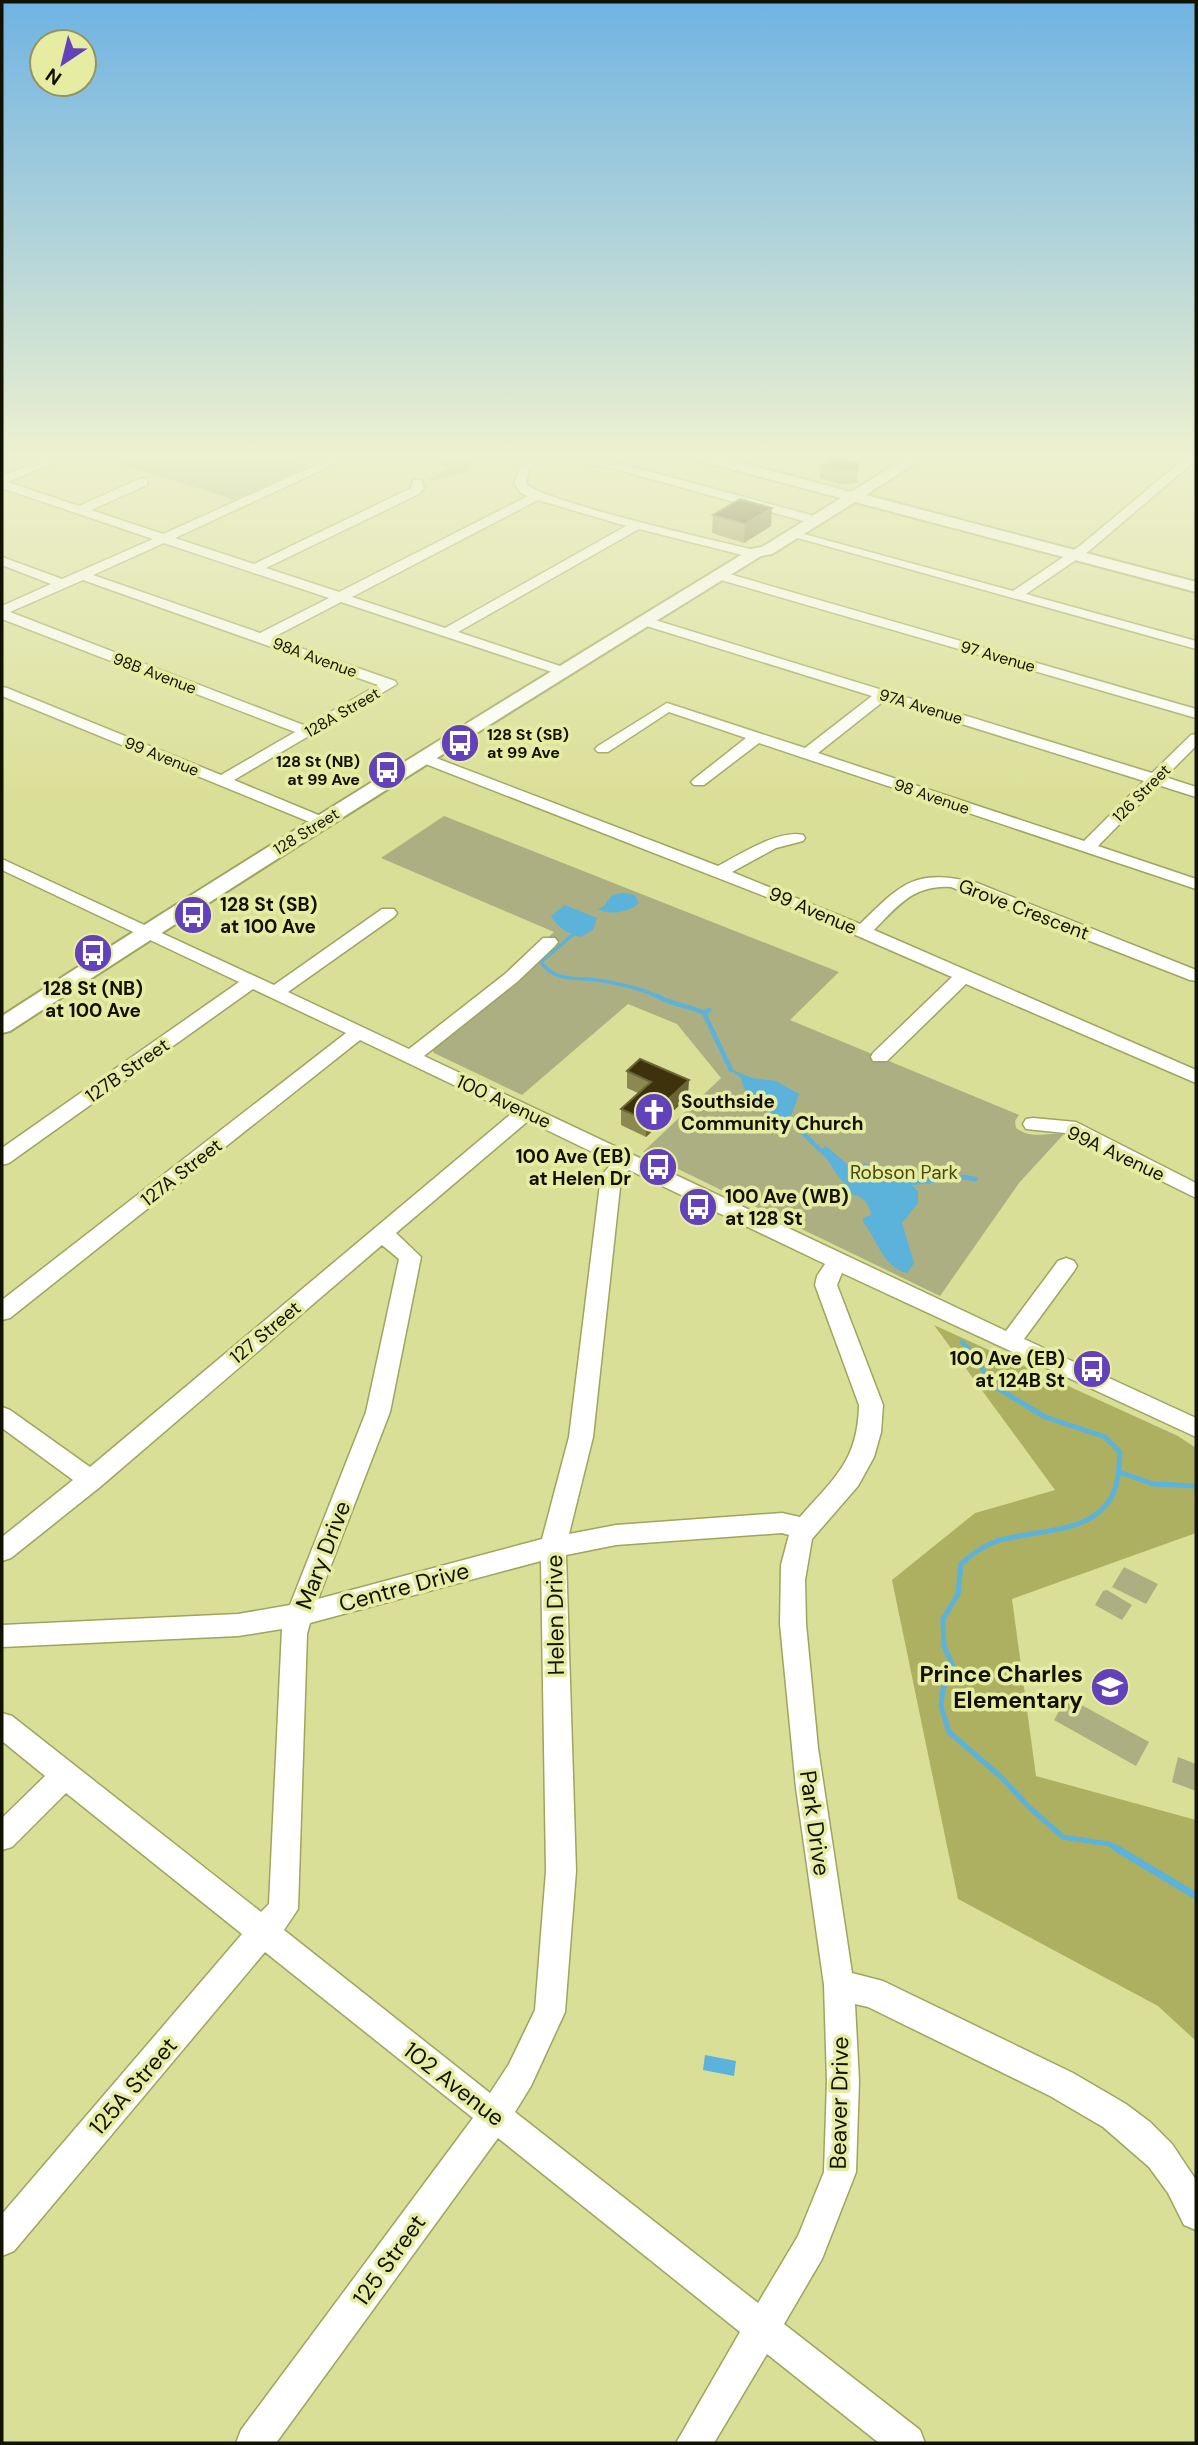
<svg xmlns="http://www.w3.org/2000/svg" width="1198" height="2445" font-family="'DM Sans',sans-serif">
	<rect width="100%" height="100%" fill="#dadf97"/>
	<path fill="#acaf81" d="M98 457H274L307 467 235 500Z
		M443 457H478L469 471 432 481 429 479 451 467 437 464Z
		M444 816 839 972 790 1020 1019 1115 1015 1121 1016 1128C1032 1140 1046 1132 1064 1134L1019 1183 940 1296 643 1152 721 1078 677 1024 628 1004 522 1095 434 1053 432 1050 435 1046 554 932 381 858Z
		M1124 1567 1158 1584 1146 1604 1112 1587Z
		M1107 1590 1132 1605 1122 1620 1095 1605 1103 1591Z
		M1067 1697 1149 1742 1136 1766 1054 1720Z
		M1178 1757 1196 1764V1791L1172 1782Z"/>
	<path fill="#acb060" d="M934 1325 1178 1436 1196 1448V1533L1012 1599 1036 1776 1196 1820V2041L1158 2006 958 1899 892 1580 975 1513 1055 1490Z"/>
	<path fill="#5bb2db" d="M622 893 635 895 639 903C630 912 609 916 598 909L604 906 612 895Z
		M565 905 597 918 593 930 580 937C568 934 556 926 551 916Z
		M728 1068 752 1078 776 1081 799 1094 792 1114 783 1125C766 1111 745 1101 741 1078Z
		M826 1146 848 1165 862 1168 864 1163 901 1175 918 1191V1203L902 1223 914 1263 907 1273C882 1267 877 1238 863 1222V1218L871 1215C869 1198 857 1194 842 1193L849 1187C835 1177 833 1163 819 1151Z
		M705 2055 736 2061 734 2076 703 2070Z"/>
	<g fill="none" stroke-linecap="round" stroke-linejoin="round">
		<path stroke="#5bb2db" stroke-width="3.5" d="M576 932 541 962C555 982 574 977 596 980 615 983 643 988 660 998"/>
		<path stroke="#5bb2db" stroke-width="4.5" d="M657 996C672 1005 688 1005 704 1013L709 1010
			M704 1013 731 1070
			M788 1118 820 1150
			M912 1183 964 1177 975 1179
			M962 1342 975 1355 986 1376"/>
		<path stroke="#5bb2db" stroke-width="5" d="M985 1374 994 1386 1045 1417 1105 1437 1120 1452C1119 1466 1119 1481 1113 1494 1093 1536 1034 1529 997 1541 983 1546 972 1554 961 1564L958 1594 943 1619 944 1646 954 1669 943 1689 941 1706 949 1732 1000 1776 1030 1808 1063 1837 1109 1844 1119 1850
			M1119 1472 1153 1484 1196 1486"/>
		<path stroke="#5bb2db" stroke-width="7" d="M1116 1848 1196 1896"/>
		<g stroke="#a0a45e" stroke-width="3">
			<path id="minor" d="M49 457H66L8 482 79 506 139 479H147V485L91 510 163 534 334 457H350L175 538 254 564 411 488 413 480H421L424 488 419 494 266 568 339 592 528 496 521 493 514 483 520 466 534 458 540 461 529 470 526 483C539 501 725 543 759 551L760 554 754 558 639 529 458 632 566 668 568 671 561 675 341 602 272 638 395 681 397 684 234 780 328 819 330 822 322 827 2 696V687L7 688 221 775 295 732 2 619V606L51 584 2 565V557L62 579 153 539 2 488V476ZM538 500 626 526 445 628 352 597ZM164 543 329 598 260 633 93 575ZM83 580 378 685 306 726 10 612Z
				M1186 457H1196V460L1089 551 1026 594 1196 641V649L787 535 793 531 1013 591 1081 545Z
				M599 458 811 515 813 518 807 522 600 465 589 466V462Z
				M719 571 1196 709V718L714 578V572Z
				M645 617 1152 773 1191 735 1196 734V746L1165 777 1196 787V797L1158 785 1098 846 1196 879V889L759 743 704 785H694L691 782 694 779 746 738 669 712 608 752H598L595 749 598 746 667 703 805 748 872 696 640 624 638 621ZM885 700 1144 781 1084 841 818 753Z
				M423 753 718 866C739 855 779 829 803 835L805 838 803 841 776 848 732 872 860 924C903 882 915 868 977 883L1196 970V981L1190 980 951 887C913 885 899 905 874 930L1196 1070V1083L966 984 887 1061H873L871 1057 873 1053 952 977 782 903 418 761 415 758Z
				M2 859 274 985 382 909H394L397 913 394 917 288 992 409 1049 505 974 543 938H555L558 942 555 946 517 982 424 1056 1006 1331 1058 1261 1066 1258 1074 1261 1077 1266 1074 1271 1024 1339 1196 1418V1437L842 1273 837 1285 883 1405 881 1432 874 1457 858 1486 812 1539 805 1580 806 1624 818 1748 852 1973 883 1981 1073 2073 1126 2104 1150 2122 1172 2144 1196 2180V2230L1184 2225 1168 2193 1149 2167 1103 2127 1050 2096 868 2007 855 2004 859 2081 856 2172 822 2259 784 2324 920 2430 925 2443H879L767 2354 714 2443H676L740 2332 498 2138 276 2443H236L241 2430 473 2118 265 1952 14 2251 2 2256V2214L242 1934 66 1793 12 1847 2 1850V1818L45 1776 2 1741V1713L12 1716 261 1912 269 1904 282 1629 238 1636 2 1647V1625L238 1614 290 1605 366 1412 399 1259 382 1245 100 1487 11 1558 2 1561V1537L73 1480 2 1428V1407L10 1410 90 1467 512 1113 360 1040 10 1318 2 1320V1300L346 1033 253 989 9 1163 2 1165V1148L239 982 2 870ZM528 1121 613 1162 601 1176 569 1437 542 1539 318 1599 390 1412 421 1257 396 1233ZM629 1170 825 1264 817 1276 815 1285 859 1405C858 1461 834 1478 800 1517L782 1513 616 1525 569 1534 593 1437 621 1178ZM782 1533 789 1535 781 1565 780 1624 796 1788 824 1985 827 2081 824 2172 798 2236 758 2303 515 2112 531 2086 565 2012 576 1871 566 1555 616 1545ZM541 1561 546 1871 535 2010 509 2064 490 2093 284 1930 298 1909 307 1634 310 1623Z
				M1033 1118 1076 1122 1196 1183V1198L1065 1133 1026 1129 1023 1124 1026 1119Z"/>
		</g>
		<g stroke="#a0a45e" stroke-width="4">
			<path id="major" d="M695 457H720L851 492 907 457H924L866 495 1196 582V592L855 502 772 554 761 556C509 712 258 869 10 1031L2 1033V1016C249 857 500 702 751 549L762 547 841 498 697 460Z"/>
		</g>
		<use href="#minor" fill="#fff" fill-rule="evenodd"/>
		<use href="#major" fill="#fff" fill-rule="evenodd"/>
	</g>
	<path fill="#8c8852" d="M821 465 858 469 857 483 842 484 820 478Z
		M713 515 771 526 744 543 712 533Z
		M627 1071 688 1097 646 1137 621 1125V1109L638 1093 627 1088Z"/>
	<path fill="#6c6636" d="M772 508 771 526 744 543 745 524Z
		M689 1080 688 1097 646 1137V1120Z"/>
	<path fill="#3d320c" stroke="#6c6636" stroke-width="2" d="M833 457 858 463V469L844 470 821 465Z
		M740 499 772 508 745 524 713 515Z
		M640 1059 689 1080 646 1120 621 1109 651 1082 627 1071Z"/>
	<linearGradient id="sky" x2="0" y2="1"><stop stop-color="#6fb3e3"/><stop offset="0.57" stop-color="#eef1d0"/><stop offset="1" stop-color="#eef1d0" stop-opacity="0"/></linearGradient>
	<rect width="1198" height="800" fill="url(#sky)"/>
	<defs>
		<g id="bus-disc" transform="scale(2.0125)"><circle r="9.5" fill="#6341ba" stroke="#e7eca3"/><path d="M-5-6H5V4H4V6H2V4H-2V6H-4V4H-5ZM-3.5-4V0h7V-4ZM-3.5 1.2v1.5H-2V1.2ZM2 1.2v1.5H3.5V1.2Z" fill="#fff"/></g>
		<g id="church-disc" transform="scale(2.0125)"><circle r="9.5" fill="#6341ba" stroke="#e7eca3"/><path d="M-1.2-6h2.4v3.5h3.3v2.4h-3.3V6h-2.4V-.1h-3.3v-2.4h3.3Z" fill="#fff"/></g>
		<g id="school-disc" transform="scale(2.0125)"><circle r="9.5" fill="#6341ba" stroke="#e7eca3"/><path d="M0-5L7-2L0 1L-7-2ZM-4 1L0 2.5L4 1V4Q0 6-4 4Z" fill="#fff"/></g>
	</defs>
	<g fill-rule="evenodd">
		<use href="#bus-disc" x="460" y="743"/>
		<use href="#bus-disc" x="387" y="770"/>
		<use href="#bus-disc" x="193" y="915"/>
		<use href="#bus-disc" x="93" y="953"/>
		<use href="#church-disc" x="654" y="1112"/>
		<use href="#bus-disc" x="658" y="1167"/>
		<use href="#bus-disc" x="698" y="1207"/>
		<use href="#bus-disc" x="1092" y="1369"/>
		<use href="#school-disc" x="1110" y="1687"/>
	</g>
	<g text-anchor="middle" stroke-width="7" stroke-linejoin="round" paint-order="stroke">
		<g font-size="16" fill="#121200" stroke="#e7eca3">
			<text transform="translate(998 656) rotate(16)" y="6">97 Avenue</text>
			<text transform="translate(315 657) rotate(20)" y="6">98A Avenue</text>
			<text transform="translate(155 673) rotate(21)" y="6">98B Avenue</text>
			<text transform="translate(921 706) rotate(17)" y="6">97A Avenue</text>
			<text transform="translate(342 712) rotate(-30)" y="6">128A Street</text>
			<text transform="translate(162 756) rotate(22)" y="6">99 Avenue</text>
			<text transform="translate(1141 793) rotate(-45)" y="6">126 Street</text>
			<text transform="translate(932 796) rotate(19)" y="6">98 Avenue</text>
			<text transform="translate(306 831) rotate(-32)" y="6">128 Street</text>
		</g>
		<g font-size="16" font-weight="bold" fill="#121200" stroke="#e7eca3" text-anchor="start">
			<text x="487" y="740">128 St (SB)<tspan x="487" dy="18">at 99 Ave</tspan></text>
			<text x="360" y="767" text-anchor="end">128 St (NB)<tspan x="360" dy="18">at 99 Ave</tspan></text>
		</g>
		<g font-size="19" font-weight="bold" fill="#121200" stroke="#e7eca3" text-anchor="start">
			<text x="220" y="911">128 St (SB)<tspan x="220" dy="22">at 100 Ave</tspan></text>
			<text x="93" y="995" text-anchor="middle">128 St (NB)<tspan x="93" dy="22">at 100 Ave</tspan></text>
			<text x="681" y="1108">Southside<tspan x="681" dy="22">Community Church</tspan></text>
			<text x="631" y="1163" text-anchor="end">100 Ave (EB)<tspan x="631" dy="22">at Helen Dr</tspan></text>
			<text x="725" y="1203">100 Ave (WB)<tspan x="725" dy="22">at 128 St</tspan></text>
			<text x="1065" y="1365" text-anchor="end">100 Ave (EB)<tspan x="1065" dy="22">at 124B St</tspan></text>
		</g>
		<g font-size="19" fill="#121200" stroke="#e7eca3">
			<text transform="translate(1024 909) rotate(21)" y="7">Grove Crescent</text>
			<text transform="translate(813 910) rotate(23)" y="7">99 Avenue</text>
			<text transform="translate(127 1070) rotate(-35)" y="7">127B Street</text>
			<text transform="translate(504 1101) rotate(25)" y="7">100 Avenue</text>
			<text transform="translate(1116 1153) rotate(25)" y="7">99A Avenue</text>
			<text transform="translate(181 1172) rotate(-38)" y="7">127A Street</text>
			<text transform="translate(265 1332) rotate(-40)" y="7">127 Street</text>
		</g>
		<g font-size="19" fill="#494a0d" stroke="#e7eca3">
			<text x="904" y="1179">Robson Park</text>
		</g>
		<g font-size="23" fill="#121200" stroke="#e7eca3">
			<text transform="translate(323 1555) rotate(-69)" y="8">Mary Drive</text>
			<text transform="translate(404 1587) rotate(-15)" y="8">Centre Drive</text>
			<text transform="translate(555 1615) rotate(-91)" y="8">Helen Drive</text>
			<text transform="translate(815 1823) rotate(82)" y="8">Park Drive</text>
			<text transform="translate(454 2084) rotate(38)" y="8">102 Avenue</text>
			<text transform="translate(133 2086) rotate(-49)" y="8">125A Street</text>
			<text transform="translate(839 2103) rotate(-89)" y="8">Beaver Drive</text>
			<text transform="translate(389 2260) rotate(-54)" y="8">125 Street</text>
		</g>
		<g font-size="23" font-weight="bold" fill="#121200" stroke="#e7eca3" text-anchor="end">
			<text x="1083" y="1682">Prince Charles<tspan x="1083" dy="26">Elementary</tspan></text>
		</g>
	</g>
	<rect width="1198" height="2445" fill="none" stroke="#121200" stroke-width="7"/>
	<g transform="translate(63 63) rotate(215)"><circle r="33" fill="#e7eca3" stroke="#929562" stroke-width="2"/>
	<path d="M0-5L12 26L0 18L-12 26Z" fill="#6341ba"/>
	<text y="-10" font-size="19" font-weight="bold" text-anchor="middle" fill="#121200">N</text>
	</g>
</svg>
